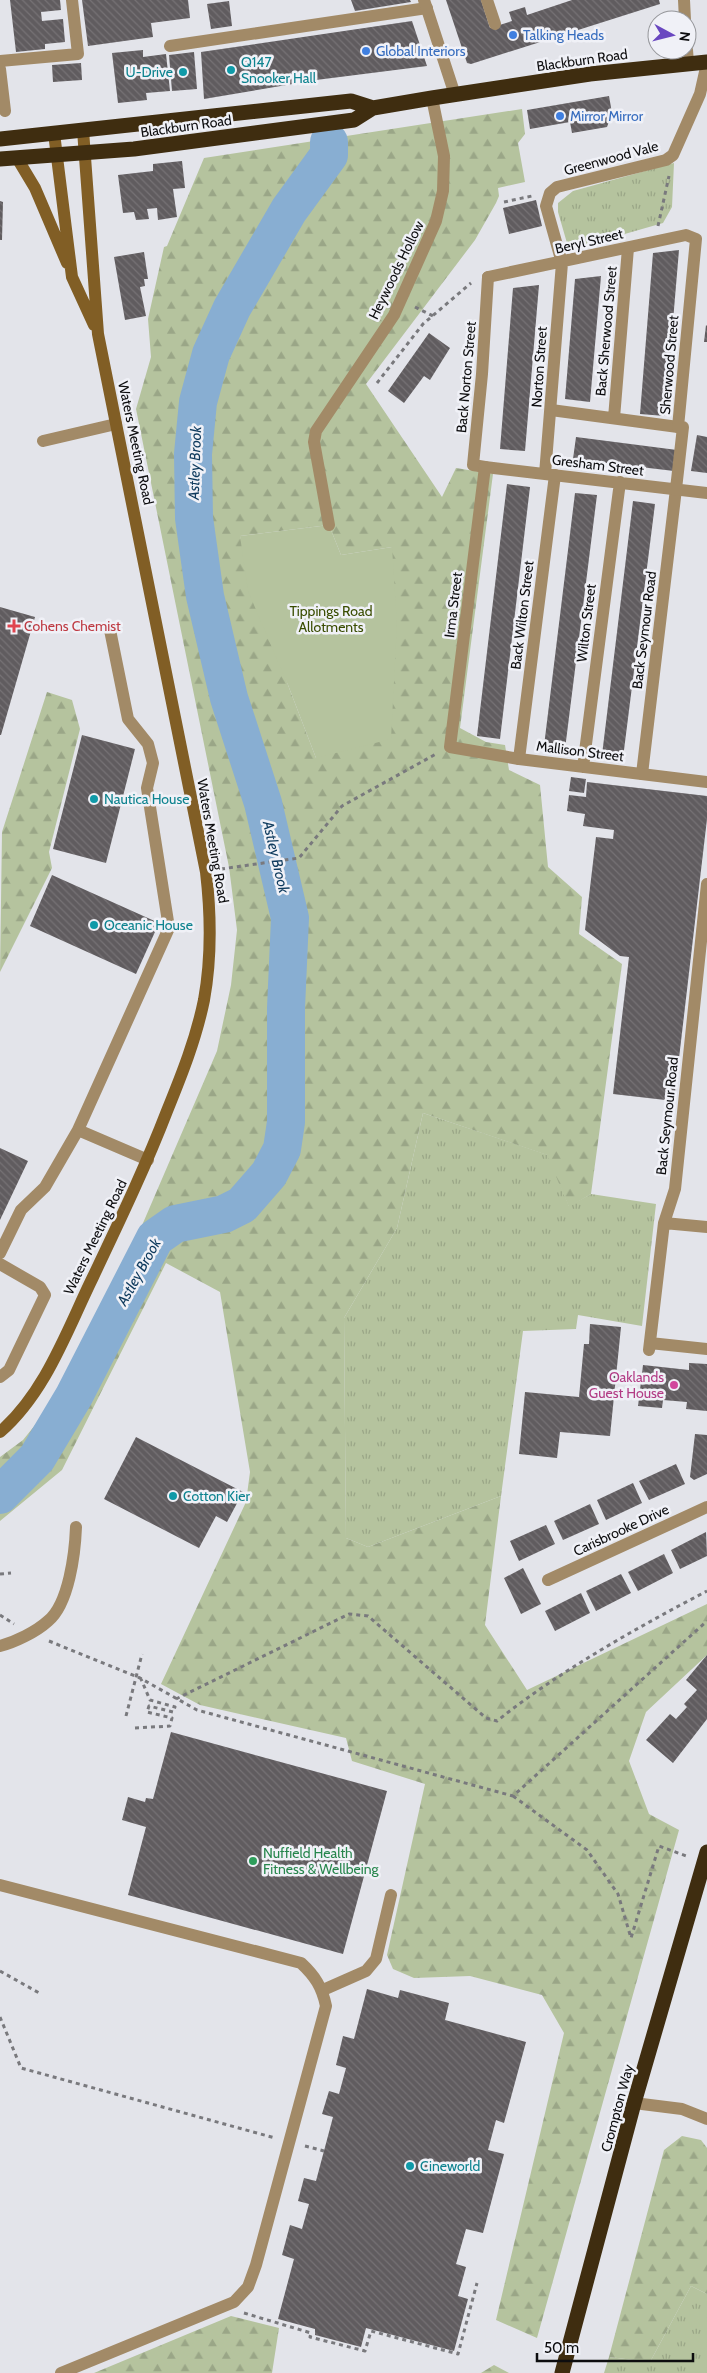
<svg xmlns="http://www.w3.org/2000/svg" width="707" height="2373" font-family="Cabin,sans-serif">
	<defs>
		<pattern id="grass-tufts" width="24" height="20" patternUnits="userSpaceOnUse" patternTransform="scale(1.25)"><rect width="24" height="20" fill="#b5c39e"/><path d="M3 7l-1-3M5 7V3M7 7l1-3M15 17l-1-3M17 17v-4M19 17l1-3" fill="none" stroke="#9aa687"/></pattern>
		<pattern id="forest-firs" width="22" height="20" patternUnits="userSpaceOnUse" patternTransform="scale(1.25)"><rect width="22" height="20" fill="#b5c39e"/><path d="M5 1l3.5 6h-7zM16 11l3.5 6h-7z" fill="#9aa687"/></pattern>
		<pattern id="building-back-hatch" width="6" height="6" patternUnits="userSpaceOnUse" patternTransform="scale(1.25)"><rect width="6" height="6" fill="#605c5f"/><path d="M-1 5l2 2M0 0l6 6M5-1l2 2" fill="none" stroke="#767275"/></pattern>
	</defs>
	<rect width="100%" height="100%" fill="#e3e4ea"/>
	<path fill="url(#grass-tufts)" d="M674 163 672 207 663 223 569 250 558 212V203L573 191Z
		M423 1113 548 1155 569 1206 591 1194 656 1204 642 1326 578 1315 576 1329 523 1331 501 1496 368 1547 346 1538 344 1318 397 1228Z
		M691 2286 707 2294V2373H604L609 2357 650 2362Z"/>
	<path fill="url(#forest-firs)" fill-rule="evenodd" d="M522 109 525 134 518 143 525 182 498 188 499 196 496 203 475 240 366 384 442 497 456 468 493 474 460 728 486 742 505 745 509 770 540 785 548 867 582 897 579 934 622 964 591 1194 569 1207 547 1155 423 1113 397 1228 344 1318 346 1538 368 1547 501 1496 485 1625 527 1690 707 1604V1655L646 1712 629 1761 649 1814 679 1830 537 2338 496 2320 564 2033 542 1995 470 1976 414 1978 393 1969 387 1955 425 1784 352 1761 346 1738 200 1705 161 1684 246 1502 250 1472 220 1292 166 1263 62 1470 0 1521V1457L23 1440 52 1404 100 1323 217 1051 231 985 237 930 229 867 136 409 151 357 148 319 164 247 167 246 204 158ZM329 525 341 555 392 547 316 758 288 685 240 536Z
		M47 692 72 700 80 729 49 852 52 868 0 972 2 832Z
		M682 2136 701 2140 707 2148V2294L691 2286 650 2362 609 2357 664 2150Z
		M231 2316 279 2328 272 2373H94Z
		M494 2365 509 2373H481Z"/>
	<path fill="#b5c39e" d="M329 525 341 555 392 547 397 624 391 739 316 758 288 685 248 591 240 536Z"/>
	<g fill="none" stroke-linecap="round" stroke-linejoin="round">
		<path stroke="#88aed2" stroke-width="38" d="M0 1495 37 1458 74 1396 155 1238 175 1224 224 1214 242 1205 269 1174 282 1149 286 1122V1008L290 918 263 803 229 698 205 596 194 518 193 454 198 402 211 354 232 308 289 210 329 155V142"/>
	</g>
	<path fill="url(#building-back-hatch)" d="M10 0H60L61 10 41 12 42 21 63 19 65 42 45 44V49L16 52Z
		M82 0H188L190 18 151 23 153 37 88 46Z
		M351 0H410L411 2 355 11Z
		M446 0H481L490 28 512 21 509 12 525 7 527 15 572 0H659L660 4 471 64 467 63Z
		M229 1 232 26 211 29 207 4Z
		M412 21 427 66 316 80 204 99 201 52Z
		M143 50V57L166 54 170 91 146 93 147 100 118 103 112 53Z
		M194 52 197 89 172 91 169 55Z
		M81 63 82 80 53 82 52 65Z
		M609 96 612 113 607 127 572 133 570 122 530 129 527 110Z
		M182 161 185 188 173 189 177 217 158 220 157 208 147 209 149 219 136 220 134 212 123 213 118 175 153 171V164Z
		M536 200 542 226 509 234 503 208Z
		M0 201 3 202 2 240H0Z
		M679 250 665 416 640 414 653 253Z
		M144 252 148 279H144L145 286 140 287 146 316 125 320 114 257Z
		M601 276 590 402 565 399 575 279Z
		M539 285 525 451 500 449 513 288Z
		M706 325 707 326V342H704Z
		M429 333 450 348 430 380 424 376 404 403 388 391Z
		M697 435 707 437V473L691 471Z
		M576 437 677 450 674 471 573 459Z
		M507 484 530 487 500 739 477 736Z
		M575 493 597 495 565 749 544 746Z
		M633 501 655 504 623 758 602 755Z
		M0 607 35 617 1 735H0Z
		M82 735 135 749 106 863 53 849Z
		M571 777 586 779 584 793 569 791Z
		M587 782 707 796V819L674 1101 613 1094 629 957 620 956 585 930 596 837 613 839 614 830 583 826 585 814 567 811 569 795 586 797Z
		M52 875 159 923 136 974 30 926Z
		M0 1148 28 1161 0 1220Z
		M590 1324 621 1327 610 1436 560 1432 557 1458 519 1454 525 1392 579 1397 584 1344H589Z
		M689 1363 707 1364V1411L686 1409 687 1402 663 1400 662 1408 638 1406 643 1365 689 1370Z
		M695 1434 707 1435V1474L694 1480 690 1477Z
		M136 1437 243 1492 227 1522 216 1516 199 1548 104 1499Z
		M676 1464 685 1484 649 1500 639 1481Z
		M633 1483 642 1503 606 1520 597 1500Z
		M590 1504 599 1524 563 1540 554 1521Z
		M546 1525 555 1544 519 1561 510 1541Z
		M706 1532 707 1556 680 1569 671 1550Z
		M664 1554 673 1573 638 1591 628 1572Z
		M523 1568 541 1604 521 1614 504 1578Z
		M621 1574 631 1593 596 1611 586 1591Z
		M581 1593 590 1613 555 1631 545 1611Z
		M707 1655V1719L673 1763 646 1740 670 1714 676 1719 687 1707 684 1704 697 1690 686 1680Z
		M171 1732 387 1791 343 1954 128 1895 146 1827 122 1820 128 1797 145 1802 146 1798 153 1799Z
		M367 1989 398 1998 400 1990 449 2003 445 2020 526 2042 504 2123 496 2120 488 2150 504 2154 483 2233 466 2229 456 2264 466 2267 458 2296 468 2299 454 2351 366 2328 361 2347 315 2335V2329L278 2319 294 2259 282 2255 290 2225 302 2229 309 2204 298 2201 304 2178 316 2181 333 2117 322 2114 329 2091 339 2094 346 2068 336 2065 343 2036 354 2039Z"/>
	<g fill="none" stroke-linecap="round" stroke-linejoin="round">
		<path stroke="#79797d" stroke-width="3" stroke-dasharray="4 4" stroke-linecap="butt" d="M504 202 532 196
			M658 226 669 176
			M415 307 433 316
			M377 383 423 324 471 283
			M221 869 299 858 342 806 436 754
			M0 1574 11 1573
			M0 1615 14 1624
			M49 1641 140 1678 197 1710 513 1796 707 1621
			M176 1699 349 1614 368 1616 486 1718 497 1721C558 1672 638 1627 707 1591
			M126 1716 142 1654
			M135 1728 170 1726 172 1718 147 1712 149 1706 173 1712 175 1707 150 1700 141 1679
			M513 1796 587 1850 618 1894 631 1938 659 1846 689 1857
			M0 1971 41 1994
			M0 2017 21 2068 275 2138
			M305 2146 324 2151
			M244 2313 311 2333 310 2337 365 2351 371 2331 458 2354 477 2283"/>
		<path stroke="#a28a67" stroke-width="12" d="M487 0 495 24
			M170 46 427 8
			M0 61 78 54 72 0
			M551 410 678 427
			M614 418 628 248
			M43 441 116 424
			M485 467 473 465 482 374 488 277
			M329 525 314 442 316 431 394 315 436 221 443 191 444 156 432 98
			M519 759 555 475
			M642 774 676 489
			M78 1130 148 1160
			M664 1223 707 1227
			M0 1253 21 1210 45 1187 78 1130 169 928 147 788 153 763 148 744 128 719 110 630
			M0 1264 40 1287 45 1295 9 1370 0 1377
			M650 1343 707 1349
			M649 1350 664 1223 675 1189 707 884
			M0 1646C15 1642 36 1632 48 1621 69 1604 75 1553 76 1527
			M0 1885 301 1963C315 1976 322 1987 326 2006L256 2265 248 2287 234 2302 61 2373
			M323 1990 366 1971 376 1959 391 1895
			M634 2103 682 2109 707 2119"/>
		<path stroke="#a28a67" stroke-width="12" d="M424 0 455 95
			M684 0 685 20
			M687 50 688 63
			M0 69 5 111
			M488 277 686 235 696 239 678 427H683L676 489
			M545 474 562 263 546 206 550 193 557 187 666 160 673 155 700 94 707 63
			M707 493 485 467 450 747 519 759 707 782
			M583 767 620 482
			M548 1580 707 1507"/>
		<path stroke="#815e25" stroke-width="12" d="M54 133 72 277 94 325
			M17 158 35 188 67 263
			M0 1432C46 1392 67 1330 93 1277 119 1222 145 1168 167 1111 182 1074 196 1039 204 1000 212 956 211 915 206 872L98 334 83 130"/>
		<path stroke="#3f2d10" stroke-width="15" d="M0 139 351 101 373 108
			M0 159 134 149 354 120 373 108 432 98 590 74 707 62
			M562 2373 634 2103 707 1852"/>
	</g>
	<g fill="#3f7fe0" stroke="#f0f1f7" stroke-width="2">
		<circle cx="513" cy="35" r="5"/>
		<circle cx="366" cy="51" r="5"/>
		<circle cx="560" cy="116" r="5"/>
	</g>
	<g fill="#0f9aa8" stroke="#f0f1f7" stroke-width="2">
		<circle cx="231" cy="70" r="5"/>
		<circle cx="183" cy="72" r="5"/>
		<circle cx="94" cy="799" r="5"/>
		<circle cx="94" cy="925" r="5"/>
		<circle cx="173" cy="1496" r="5"/>
		<circle cx="410" cy="2166" r="5"/>
	</g>
	<path fill="#e0444e" stroke="#f0f1f7" stroke-width="2" d="M11.5 618.5h5v5h5v5h-5v5h-5v-5h-5v-5h5z"/>
	<circle fill="#d1479c" stroke="#f0f1f7" stroke-width="2" cx="674" cy="1385" r="5"/>
	<circle fill="#2e9e5b" stroke="#f0f1f7" stroke-width="2" cx="253" cy="1861" r="5"/>
	<g text-anchor="middle" stroke-width="5" stroke-linejoin="round" paint-order="stroke">
		<g font-size="14" fill="#366cbe" stroke="#f0f1f7" text-anchor="start">
			<text x="523" y="40">Talking Heads</text>
			<text x="376" y="56">Global Interiors</text>
			<text x="570" y="121">Mirror Mirror</text>
		</g>
		<g font-size="14" fill="#0d0d0f" stroke="#f0f1f7">
			<text transform="translate(582 60) rotate(-8)" y="5">Blackburn Road</text>
			<text transform="translate(186 126) rotate(-8)" y="5">Blackburn Road</text>
			<text transform="translate(611 158) rotate(-15)" y="5">Greenwood Vale</text>
			<text transform="translate(589 241) rotate(-13)" y="5">Beryl Street</text>
			<text transform="translate(396 270) rotate(-64)" y="5">Heywoods Hollow</text>
			<text transform="translate(606 331) rotate(-85)" y="5">Back Sherwood Street</text>
			<text transform="translate(669 365) rotate(-85)" y="5">Sherwood Street</text>
			<text transform="translate(539 367) rotate(-86)" y="5">Norton Street</text>
			<text transform="translate(466 377) rotate(-85)" y="5">Back Norton Street</text>
			<text transform="translate(136 443) rotate(78)" y="5">Waters Meeting Road</text>
			<text transform="translate(598 465) rotate(7)" y="5">Gresham Street</text>
			<text transform="translate(453 605) rotate(-83)" y="5">Irma Street</text>
			<text transform="translate(522 615) rotate(-83)" y="5">Back Wilton Street</text>
			<text transform="translate(586 623) rotate(-83)" y="5">Wilton Street</text>
			<text transform="translate(644 630) rotate(-83)" y="5">Back Seymour Road</text>
			<text transform="translate(580 751) rotate(7)" y="5">Mallison Street</text>
			<text transform="translate(213 841) rotate(80)" y="5">Waters Meeting Road</text>
			<text transform="translate(667 1116) rotate(-84)" y="5">Back Seymour Road</text>
			<text transform="translate(95 1237) rotate(-64)" y="5">Waters Meeting Road</text>
			<text transform="translate(621 1530) rotate(-25)" y="5">Carisbrooke Drive</text>
			<text transform="translate(617 2108) rotate(-75)" y="5">Crompton Way</text>
		</g>
		<g font-size="14" fill="#0d838f" stroke="#f0f1f7" text-anchor="start">
			<text x="241" y="67">Q147<tspan x="241" dy="16">Snooker Hall</tspan></text>
			<text x="173" y="77" text-anchor="end">U-Drive</text>
			<text x="104" y="804">Nautica House</text>
			<text x="104" y="930">Oceanic House</text>
			<text x="183" y="1501">Cotton Kier</text>
			<text x="420" y="2171">Cineworld</text>
		</g>
		<g font-size="14" fill="#394c00" stroke="#f0f1f7">
			<text x="331" y="616">Tippings Road<tspan x="331" dy="16">Allotments</tspan></text>
		</g>
		<g font-size="14" fill="#be3a42" stroke="#f0f1f7" text-anchor="start">
			<text x="24" y="631">Cohens Chemist</text>
		</g>
		<g font-size="14" fill="#b23c85" stroke="#f0f1f7" text-anchor="end">
			<text x="664" y="1382">Oaklands<tspan x="664" dy="16">Guest House</tspan></text>
		</g>
		<g font-size="14" fill="#27864d" stroke="#f0f1f7" text-anchor="start">
			<text x="263" y="1858">Nuffield Health<tspan x="263" dy="16">Fitness &amp; Wellbeing</tspan></text>
		</g>
		<g font-size="15" font-style="italic" fill="#0f3b5e" stroke="#f0f1f7">
			<text transform="translate(195 463) rotate(-88)" y="5">Astley Brook</text>
			<text transform="translate(276 857) rotate(77)" y="5">Astley Brook</text>
			<text transform="translate(139 1272) rotate(-61)" y="5">Astley Brook</text>
		</g>
	</g>
	<g transform="translate(672 35) rotate(97)"><circle r="24" fill="#f0f1f7" stroke="#95969a"/>
	<path d="M0-4L9 19L0 12L-9 19Z" fill="#6947c0"/>
	<text y="-8" font-size="14" font-weight="bold" text-anchor="middle" fill="#0d0d0f">N</text>
	</g>
	<path d="M537 2353v8h156v-8" fill="none" stroke="#0d0d0f" stroke-width="2.5"/>
	<text x="544" y="2353" font-size="15" fill="#0d0d0f" stroke="#f0f1f7" stroke-width="4" paint-order="stroke">50 m</text>
</svg>
